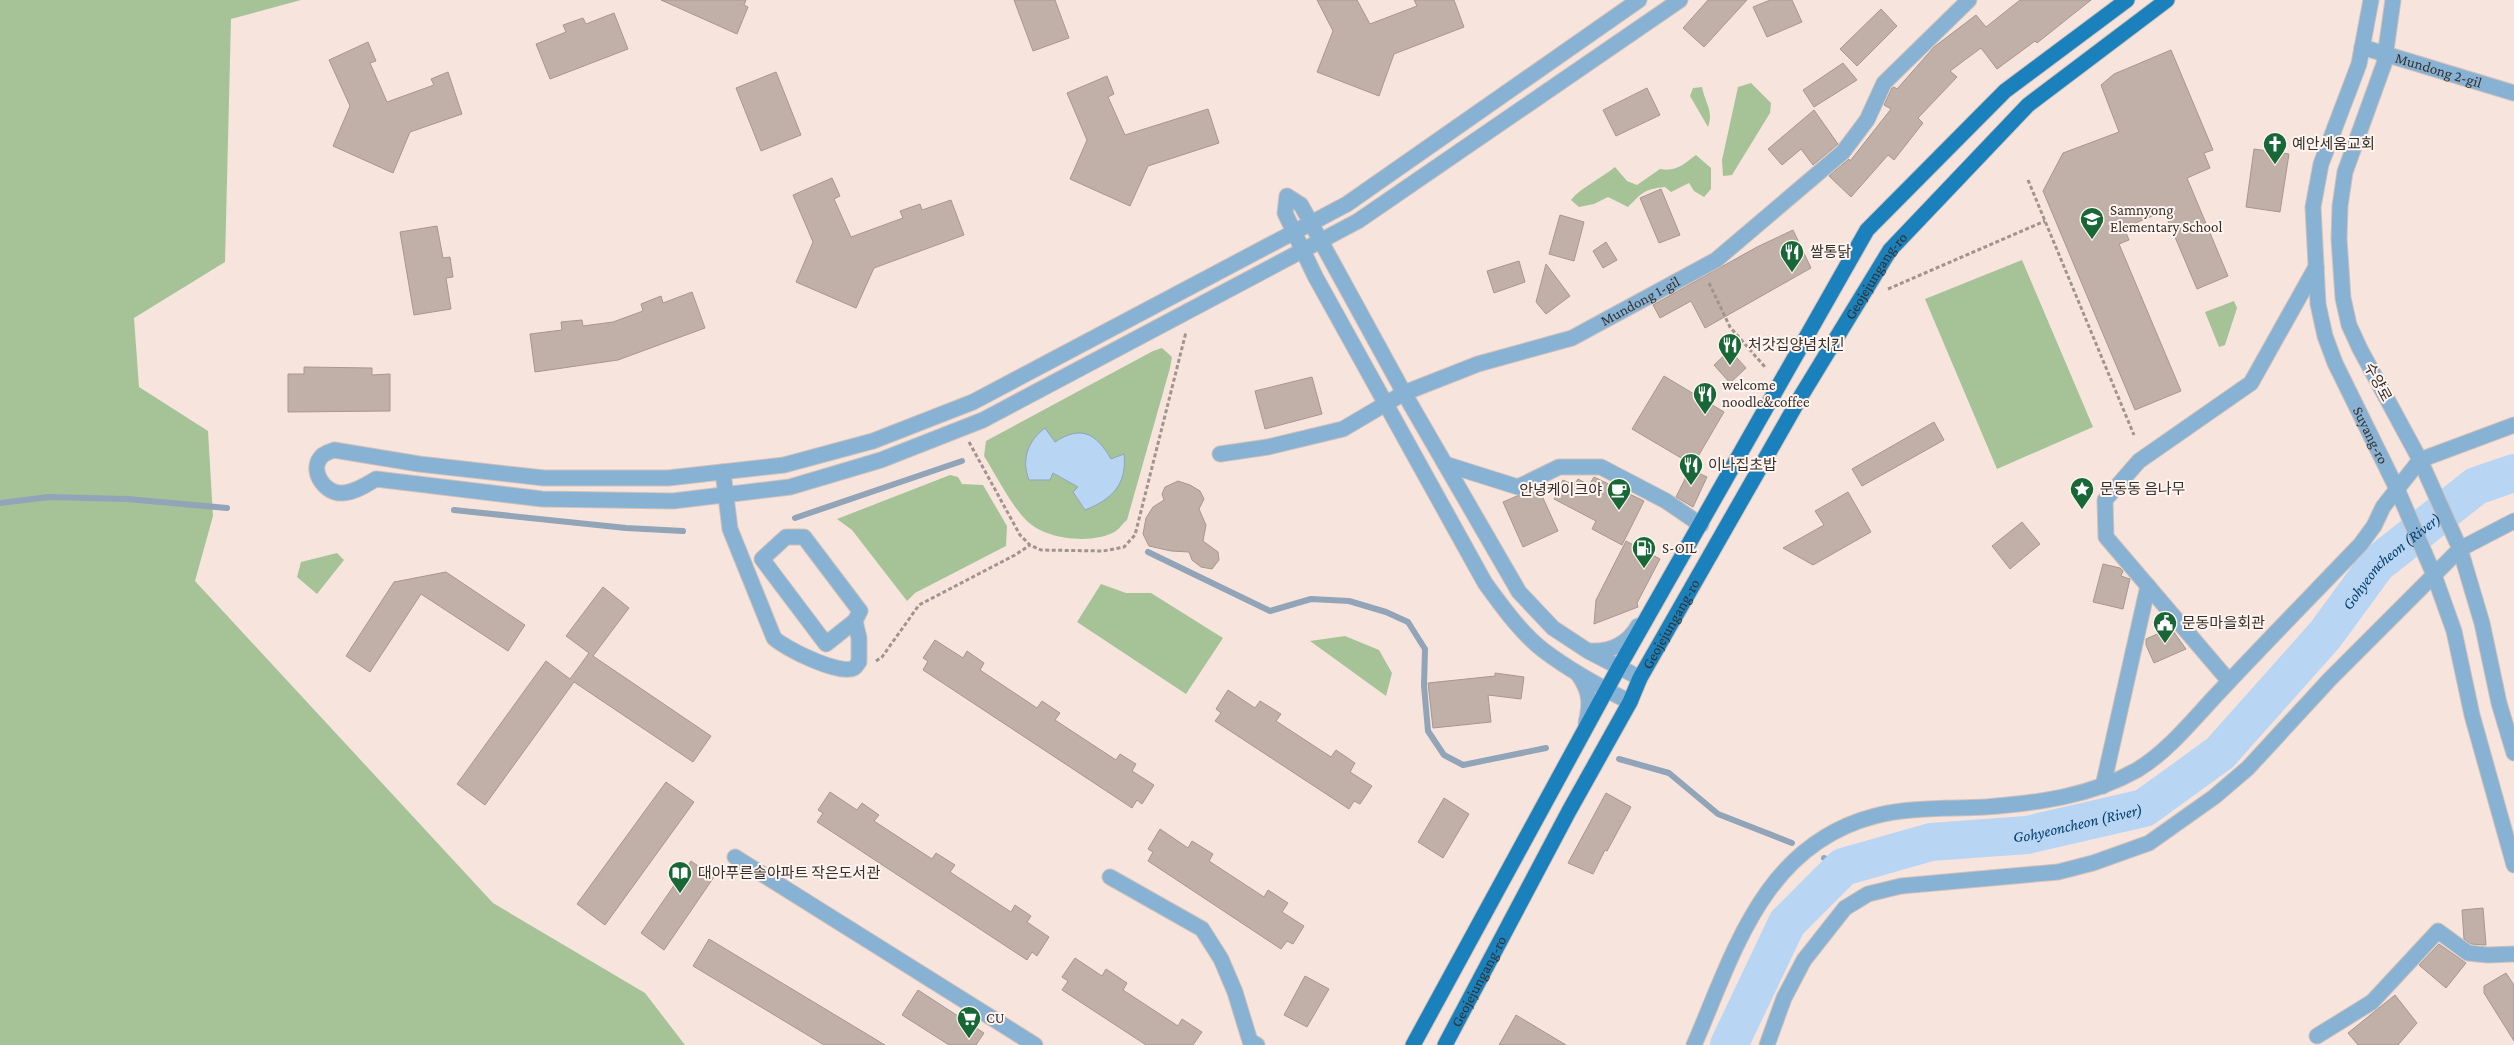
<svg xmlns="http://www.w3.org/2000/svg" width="2514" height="1045" font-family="'Crimson Pro','Noto Sans KR',serif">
	<rect width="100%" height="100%" fill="#f7e5dd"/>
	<path fill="#a5c397" d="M0 0H301L231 19 225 262 134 318 139 387 208 431 213 516 195 581 493 903 645 993 685 1045H0Z
		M1751 83 1771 103 1770 113 1732 175 1723 176 1722 160 1738 87Z
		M1702 87C1705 103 1714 111 1708 127L1690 96 1693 88Z
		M1696 155 1711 168V189L1704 197 1694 191 1689 183 1671 192 1665 187C1644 189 1642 193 1628 207L1608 197 1594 204 1579 207 1571 200C1580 188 1602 178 1615 167L1627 181 1637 185 1660 169C1676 172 1684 164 1696 155Z
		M2022 260 2093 427 1997 469 1925 299Z
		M2234 301 2237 308 2225 345 2219 347 2205 312Z
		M1162 348 1172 357 1170 368 1127 520C1123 523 1120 528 1116 531 1093 545 1045 540 1026 520 1011 505 996 475 984 456L986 441 1153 351Z
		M950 475 958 477 962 484 983 485 1007 526 1006 546 915 593 907 601 852 530 837 519Z
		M337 553 344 560 317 594 297 577 301 562Z
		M1101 584 1126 593H1151L1223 638 1186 694 1077 622Z
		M1345 636 1379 650 1392 673 1386 696 1310 641Z"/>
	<path fill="#b8d6f4" stroke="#91a4b8" d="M1045 428 1055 442C1081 425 1096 433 1111 459L1124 454C1127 484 1113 499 1085 510L1073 492 1078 487 1053 473 1050 480H1029C1021 459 1028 441 1045 428Z"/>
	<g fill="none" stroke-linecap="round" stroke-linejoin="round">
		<path stroke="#91a4b8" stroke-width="6" d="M0 503 49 497 127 499 227 508
			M454 510 626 528 683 531
			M795 518 962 461
			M1148 552 1270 611 1311 599 1349 601 1386 612 1408 622 1425 649 1424 686 1428 731 1444 755 1463 765 1546 748
			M1619 759 1669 773 1718 814 1792 843
			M1824 858 1843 867"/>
		<path stroke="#b8d6f4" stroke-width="38" id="s1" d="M1729 1045 1787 923 1843 867 1931 842 2027 835 2144 808 2220 753 2325 635 2377 564 2476 486 2514 473"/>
	</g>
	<path fill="#c1b0a8" stroke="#a8978f" d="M661 0H746L744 5 748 7 737 34Z
		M1014 0H1055L1069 38 1033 51Z
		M1317 0H1357L1370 24 1417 6 1414 0H1454L1464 27 1394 54 1379 96 1317 72 1333 31Z
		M1708 0H1747L1704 47 1683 28Z
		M1770 0H1792L1802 22 1767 37 1753 7Z
		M2020 0H2091L2037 43 2035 41 1997 69 1981 48 1950 71 1957 77 1918 118 1923 123 1894 160 1888 155 1851 197 1829 176 1849 159 1850 161 1891 109 1884 105 1892 88 1894 87 1897 89 1934 47 1976 15 1986 27Z
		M1881 9 1897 26 1857 66 1840 49Z
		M614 13 628 49 550 79 536 44 566 32 563 25 583 18 586 24Z
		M368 42 376 61 370 63 387 102 434 85 431 79 448 72 462 114 410 132 393 173 333 146 350 106 329 60Z
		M2171 50 2213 150 2204 153 2210 168 2187 178 2228 276 2197 289 2164 211 2124 228 2129 240 2119 244 2181 391 2135 410 2043 191 2063 153 2119 132 2101 85 2114 74Z
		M1843 63 1857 80 1814 107 1803 90Z
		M776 72 801 135 761 151 736 88Z
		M1107 76 1114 94 1108 97 1125 135 1208 109 1219 143 1148 166 1130 206 1070 179 1087 140 1067 93Z
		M1647 88 1660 115 1616 136 1603 110Z
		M1814 110 1838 144 1813 165 1801 149 1782 165 1768 149Z
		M2254 149 2289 154 2280 212 2246 207Z
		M832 178 840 196 834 199 851 237 903 218 900 211 920 204 922 210 951 200 964 235 874 268 856 308 796 282 813 242 793 195Z
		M1661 189 1680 235 1659 243 1640 198Z
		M1560 215 1584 222 1574 261 1549 254Z
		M437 226 443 258 450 257 453 277 446 278 451 309 414 315 400 232Z
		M1793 230 1811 268 1705 328 1691 301 1660 318 1653 305 1757 247Z
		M1606 242 1617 260 1603 268 1593 251Z
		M1519 261 1525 282 1494 293 1487 271Z
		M1546 264 1570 296 1546 314 1536 302Z
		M692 292 705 328 618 360 535 372 530 334 562 330 561 322 582 320 583 326 613 322 643 311 641 304 661 296 663 303Z
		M1730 350 1746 368 1730 383 1714 365Z
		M304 367 372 368V375L390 374V411L288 412V374H304Z
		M1664 376 1724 412 1693 465 1632 429Z
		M1312 377 1322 414 1265 429 1255 391Z
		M1934 422 1944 440 1862 486 1852 469Z
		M1690 469 1707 477 1693 507 1676 497Z
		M1594 477 1644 501 1622 545 1592 529 1596 521 1554 499 1563 480 1574 485 1578 479 1589 485Z
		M1178 481 1190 485 1200 491 1204 499 1199 509 1206 525 1203 541 1218 552 1219 560 1212 569 1201 567 1192 560 1189 552 1171 551 1149 546 1143 534 1146 518 1153 507 1164 500 1162 494 1165 487Z
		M1538 487 1558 531 1523 547 1503 502Z
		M1848 492 1871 532 1813 565 1783 548 1824 525 1815 511Z
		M2022 522 2040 544 2010 569 1992 546Z
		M1626 541 1660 559 1637 603 1638 607 1594 624 1596 600Z
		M2103 564 2120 568 2123 571 2121 576 2130 579 2123 609 2093 602Z
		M446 572 525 625 508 651 421 594 370 672 346 656 394 582Z
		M603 587 629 608 593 656 711 736 693 762 574 682 485 805 457 784 546 661 570 679 589 653 566 636Z
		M2171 628 2186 649 2154 663 2146 645V639Z
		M935 640 963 658 967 651 984 663 980 670 1037 708 1042 701 1060 713 1055 720 1116 760 1120 754 1136 764 1132 771 1154 785 1142 804 1137 800 1132 808 923 670 928 661 923 658Z
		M1495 673 1524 677 1521 699 1488 695 1491 722 1433 728 1428 683 1495 676Z
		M1228 690 1255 708 1260 701 1281 714 1276 721 1331 757 1336 750 1355 763 1350 772 1372 786 1360 804 1354 801 1349 809 1215 721 1221 713 1216 709Z
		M666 782 694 802 605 925 577 904Z
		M830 792 857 810 862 803 879 815 874 821 932 859 936 853 955 865 950 872 1011 912 1015 905 1031 916 1027 922 1049 937 1037 956 1032 952 1027 960 817 822 823 813 818 810Z
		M1606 793 1631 807 1607 851 1605 850 1593 874 1568 863Z
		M1444 798 1469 814 1443 858 1418 842Z
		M1160 829 1188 848 1192 841 1213 854 1209 861 1264 897 1268 890 1288 903 1282 912 1304 926 1293 944 1287 941 1281 949 1148 861 1153 852 1148 849Z
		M691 861 714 877 664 950 641 933Z
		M2483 908 2486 945 2471 944 2464 939 2462 910Z
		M709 939 885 1045H824L693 966Z
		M2439 944 2466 963 2446 988 2419 965Z
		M1075 958 1102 976 1106 969 1127 983 1123 990 1178 1026 1182 1019 1202 1032 1193 1045H1146L1062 990 1068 981 1062 977Z
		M2506 973 2514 985V1041L2484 993V986Z
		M1305 976 1329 989 1307 1027 1284 1015Z
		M918 990 984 1033 976 1045H949L902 1015Z
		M2395 995 2417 1023 2398 1045H2358L2348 1033Z
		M1516 1015 1566 1045H1499Z"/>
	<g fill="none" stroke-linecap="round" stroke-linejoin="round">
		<g stroke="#d0c1ba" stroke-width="17">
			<g id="minor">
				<path d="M1639 0 1347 204 973 402 873 441 784 465 668 478H544L419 464 334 450C331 451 326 453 323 455 307 469 325 495 343 493 355 492 366 485 376 479L542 499 673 501 790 487 881 460 983 420 1358 221 1680 0"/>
				<path id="s2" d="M2371 0 2359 64 2321 164 2313 207 2318 304 2325 336 2335 363 2397 489 2434 575 2454 631 2472 715 2514 865"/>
				<path d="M2393 0 2384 64 2345 172 2340 206 2339 239 2343 298 2349 325 2360 349 2420 460 2460 549 2482 623 2499 703 2514 753"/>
				<path id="s3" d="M2362 47 2514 93"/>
				<path id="s4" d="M1220 454 1268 447 1343 429 1404 393 1478 364 1572 338 1716 260 1843 152 1867 120 1884 83 1969 0"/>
				<path d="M1445 464 1518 487 1559 467H1601L1666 501 1701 525"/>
				<path d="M723 472 730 529 774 638C784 648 840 676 854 668 856 667 857 664 859 662V638L855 621 860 611 804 537H786L762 559 826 644 855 621"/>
				<path d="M1590 651C1610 652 1628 644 1638 626"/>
				<path d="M1578 674C1590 691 1591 703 1586 723"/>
				<path d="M2229 681 2106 537 2105 500 2139 461 2251 383 2316 267"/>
				<path d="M1630 702C1602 688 1568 669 1543 650 1520 632 1502 606 1485 583L1315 276 1285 213 1287 196 1301 205 1404 393 1519 592 1553 628 1588 651 1640 678"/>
				<path d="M2103 786 2148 586"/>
				<path d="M735 857 1035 1045"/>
				<path d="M1110 877 1202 929 1221 959 1235 992 1250 1041 1257 1045"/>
				<path d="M2317 1036 2372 1002 2438 931 2468 953 2488 955 2514 954"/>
				<path d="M1694 1045C1734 953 1763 845 1875 816 1910 807 1950 809 1986 807 2038 803 2091 796 2137 770 2169 751 2195 717 2221 690 2267 641 2314 593 2360 545L2374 526 2383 507 2420 460 2514 425"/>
				<path d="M1767 1045 1784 998 1804 960 1845 908 1868 894 1901 886 2058 872 2093 863 2149 843 2214 797 2248 768 2330 679 2460 549 2514 521"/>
			</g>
		</g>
		<g stroke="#d0c1ba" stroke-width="17">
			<g id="major">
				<path d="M1413 1045 1619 667 1867 230 2005 91 2127 0"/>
				<path id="s5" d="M1445 1045 1569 811 1630 702 1640 678 1801 396 1890 250 2028 105 2167 0"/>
			</g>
		</g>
		<path stroke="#a1948e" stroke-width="3" stroke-dasharray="4 2.5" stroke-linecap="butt" d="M2028 180 2134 435
			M1709 283 1730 327 1765 367
			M1888 289 2045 221
			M969 442 1020 535 1030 545 1041 550 1103 551 1124 547 1135 535 1186 332
			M876 661 882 657 919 605 1015 555 1030 545"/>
		<use href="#minor" stroke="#87b2d3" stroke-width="15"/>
		<use href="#major" stroke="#1a81bc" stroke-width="15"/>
	</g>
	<defs>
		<g id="church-pin" transform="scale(1.25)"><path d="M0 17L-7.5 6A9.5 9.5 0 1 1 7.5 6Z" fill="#176737" stroke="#fff4ef"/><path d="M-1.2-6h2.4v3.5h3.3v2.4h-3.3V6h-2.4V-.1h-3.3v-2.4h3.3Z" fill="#fff"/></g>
		<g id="school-pin" transform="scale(1.25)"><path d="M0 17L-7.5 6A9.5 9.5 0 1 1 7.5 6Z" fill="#176737" stroke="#fff4ef"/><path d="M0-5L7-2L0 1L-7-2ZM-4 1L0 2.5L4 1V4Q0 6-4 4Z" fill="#fff"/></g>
		<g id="restaurant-pin" transform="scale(1.25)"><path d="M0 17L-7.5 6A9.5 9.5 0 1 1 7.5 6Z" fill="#176737" stroke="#fff4ef"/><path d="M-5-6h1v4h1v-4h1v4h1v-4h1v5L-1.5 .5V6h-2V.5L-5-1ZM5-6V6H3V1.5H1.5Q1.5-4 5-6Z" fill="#fff"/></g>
		<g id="sight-pin" transform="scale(1.25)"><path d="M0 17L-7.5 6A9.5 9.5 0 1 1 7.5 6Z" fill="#176737" stroke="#fff4ef"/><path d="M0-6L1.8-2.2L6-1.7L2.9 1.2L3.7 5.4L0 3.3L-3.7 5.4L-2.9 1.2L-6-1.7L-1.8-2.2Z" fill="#fff"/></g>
		<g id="cafe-pin" transform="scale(1.25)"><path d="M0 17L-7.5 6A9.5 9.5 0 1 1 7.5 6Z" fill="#176737" stroke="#fff4ef"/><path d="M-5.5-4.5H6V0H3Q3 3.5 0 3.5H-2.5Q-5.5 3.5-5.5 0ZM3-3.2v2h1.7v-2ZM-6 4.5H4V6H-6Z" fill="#fff"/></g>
		<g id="fuel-pin" transform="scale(1.25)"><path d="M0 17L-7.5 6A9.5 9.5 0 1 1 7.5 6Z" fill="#176737" stroke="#fff4ef"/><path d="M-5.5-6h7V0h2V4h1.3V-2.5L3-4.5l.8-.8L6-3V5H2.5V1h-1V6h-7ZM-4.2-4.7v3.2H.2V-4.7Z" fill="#fff"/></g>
		<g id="civic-pin" transform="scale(1.25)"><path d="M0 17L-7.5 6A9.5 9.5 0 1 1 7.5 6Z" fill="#176737" stroke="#fff4ef"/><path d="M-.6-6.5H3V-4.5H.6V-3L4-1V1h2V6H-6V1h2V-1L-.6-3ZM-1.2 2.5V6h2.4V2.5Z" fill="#fff"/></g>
		<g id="library-pin" transform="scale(1.25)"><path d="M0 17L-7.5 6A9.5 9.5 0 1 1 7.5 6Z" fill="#176737" stroke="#fff4ef"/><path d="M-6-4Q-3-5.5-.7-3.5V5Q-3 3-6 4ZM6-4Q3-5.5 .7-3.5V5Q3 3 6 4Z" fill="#fff"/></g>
		<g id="supermarket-pin" transform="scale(1.25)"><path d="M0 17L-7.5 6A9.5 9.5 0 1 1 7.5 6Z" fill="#176737" stroke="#fff4ef"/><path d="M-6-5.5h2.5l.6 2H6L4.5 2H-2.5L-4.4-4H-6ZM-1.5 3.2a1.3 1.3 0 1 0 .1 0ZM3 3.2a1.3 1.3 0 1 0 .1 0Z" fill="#fff"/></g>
	</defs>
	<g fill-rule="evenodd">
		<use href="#church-pin" x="2275" y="144"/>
		<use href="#school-pin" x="2092" y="219"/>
		<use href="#restaurant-pin" x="1792" y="252"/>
		<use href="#restaurant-pin" x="1730" y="345"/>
		<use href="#restaurant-pin" x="1705" y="394"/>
		<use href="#restaurant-pin" x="1691" y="465"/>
		<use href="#sight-pin" x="2082" y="489"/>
		<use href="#cafe-pin" x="1619" y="490"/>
		<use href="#fuel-pin" x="1644" y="548"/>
		<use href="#civic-pin" x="2165" y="623"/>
		<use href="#library-pin" x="680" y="873"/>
		<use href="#supermarket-pin" x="969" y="1018"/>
	</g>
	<g text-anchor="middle" stroke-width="4" stroke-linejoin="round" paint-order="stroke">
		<g font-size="15" fill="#36302c" stroke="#fff4ef">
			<text dy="5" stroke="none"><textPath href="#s3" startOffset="80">Mundong 2-gil</textPath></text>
			<text dy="5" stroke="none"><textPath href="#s5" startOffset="882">Geojejungang-ro</textPath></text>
			<text dy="5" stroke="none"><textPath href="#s4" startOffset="451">Mundong 1-gil</textPath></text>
			<text transform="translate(2378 382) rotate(62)" y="5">수양로</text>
			<text dy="5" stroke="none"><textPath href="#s2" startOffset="455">Suyang-ro</textPath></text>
			<text dy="5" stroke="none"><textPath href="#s5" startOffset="478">Geojejungang-ro</textPath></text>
			<text dy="5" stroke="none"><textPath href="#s5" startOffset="72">Geojejungang-ro</textPath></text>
		</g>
		<g font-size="15" fill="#36302c" stroke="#fff4ef" text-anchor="start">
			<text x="2292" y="149">예안세움교회</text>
			<text x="2110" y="215">Samnyong<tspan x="2110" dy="17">Elementary School</tspan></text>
			<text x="1810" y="257">쌀통닭</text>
			<text x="1748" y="350">처갓집양념치킨</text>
			<text x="1722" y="390">welcome<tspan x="1722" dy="17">noodle&amp;coffee</tspan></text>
			<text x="1708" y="470">이나집초밥</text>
			<text x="2100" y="494">문동동 음나무</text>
			<text x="1602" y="495" text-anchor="end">안녕케이크야</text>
			<text x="1662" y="553">S-OIL</text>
			<text x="2182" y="628">문동마을회관</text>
			<text x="698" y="878">대아푸른솔아파트 작은도서관</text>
			<text x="986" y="1023">CU</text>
		</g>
		<g font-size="16" font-style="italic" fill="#043e6b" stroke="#fff4ef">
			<text dy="6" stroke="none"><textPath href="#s1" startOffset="874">Gohyeoncheon (River)</textPath></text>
			<text dy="6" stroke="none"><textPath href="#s1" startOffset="454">Gohyeoncheon (River)</textPath></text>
		</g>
	</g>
</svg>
